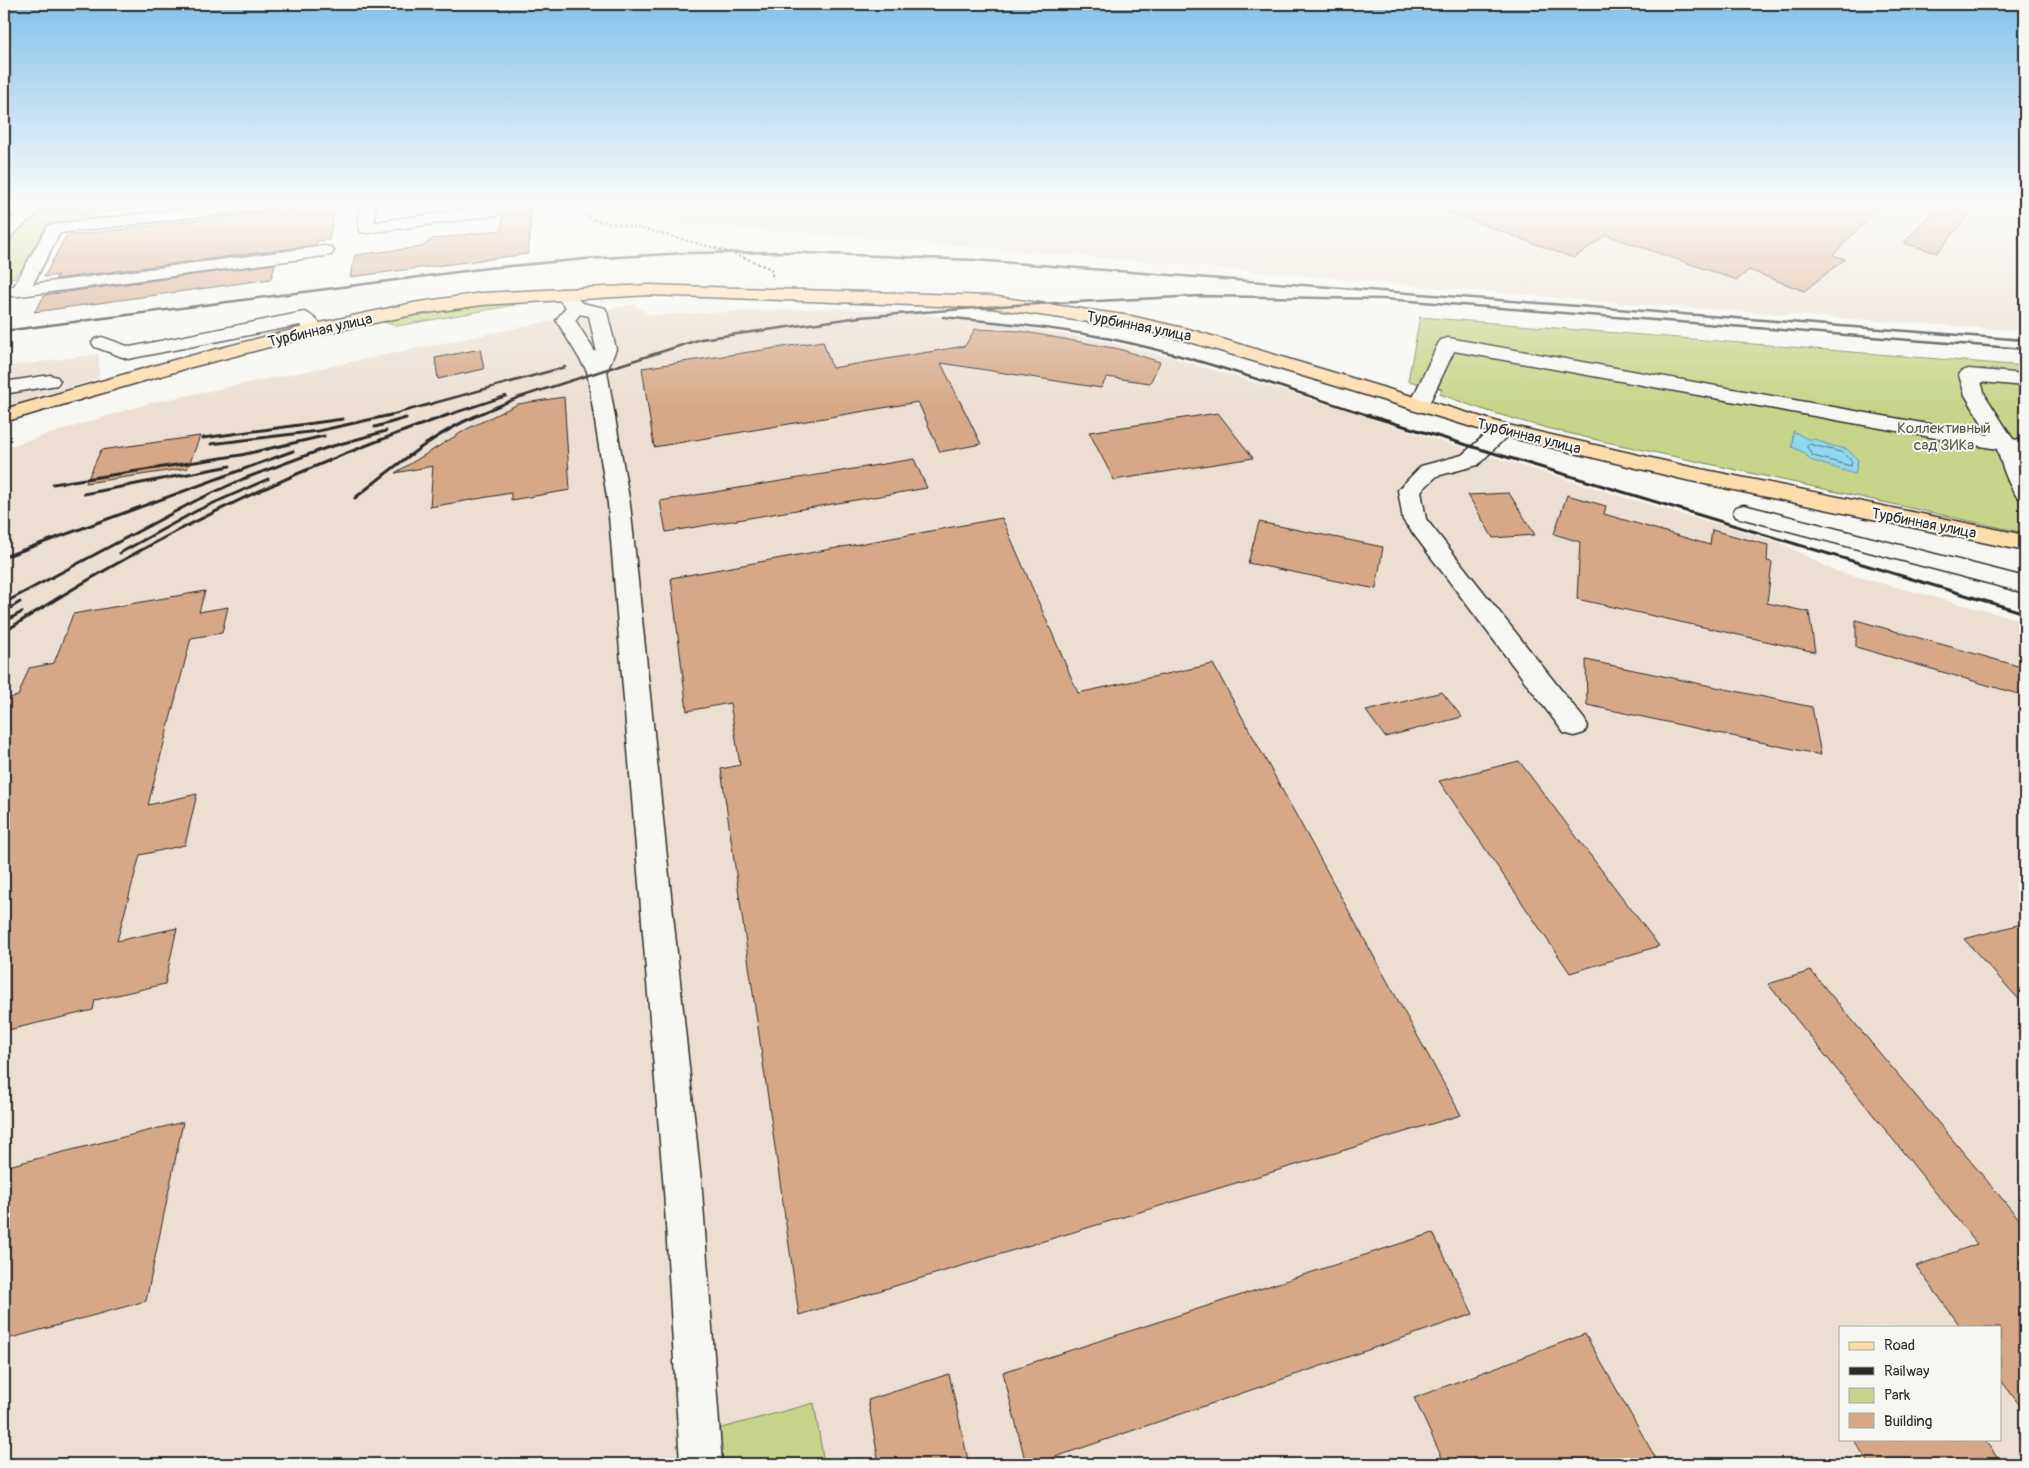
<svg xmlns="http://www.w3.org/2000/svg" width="2029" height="1468" font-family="Pangolin,sans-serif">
	<rect width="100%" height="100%" fill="#f6f6f2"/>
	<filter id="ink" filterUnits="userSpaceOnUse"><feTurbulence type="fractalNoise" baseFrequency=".02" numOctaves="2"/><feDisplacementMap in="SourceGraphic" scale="10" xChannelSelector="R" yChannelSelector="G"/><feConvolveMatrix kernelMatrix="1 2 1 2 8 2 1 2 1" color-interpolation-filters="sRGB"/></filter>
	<g filter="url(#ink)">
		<path fill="#ecdfd2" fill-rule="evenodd" d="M577 203H2025V331L1618 303 861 237 618 220Z
			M634 304 649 315 828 308 917 313 1029 328 1104 341 1170 357 1338 407 1431 438 1683 515 1719 524 1779 542 1835 571 2025 621V1464H4V448L150 403ZM1840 1327H2000V1439H1840Z
			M99 354V378L4 408V367Z"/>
		<path fill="#c6d589" stroke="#78805a" d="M59 203H180L120 210 49 224 37 252 15 277 4 279V250L13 235 20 225 48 204Z
			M503 303 515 305 397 326 383 322 416 315Z
			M1420 317 2025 366V533C1917 509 1808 486 1700 462 1612 443 1524 427 1440 394L1442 389 1408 381Z
			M814 1403 824 1464H710L707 1432Z"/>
		<path fill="#8fd8f0" stroke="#6793a1" d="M1793 431 1807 439H1814L1832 446 1847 449 1858 460 1855 474 1810 460 1805 453 1792 447Z"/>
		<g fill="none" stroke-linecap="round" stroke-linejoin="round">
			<path stroke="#53707a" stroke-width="1" d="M1809 444 1844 453 1852 461 1851 466 1813 456 1807 447Z"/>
		</g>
		<path fill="#d6a887" stroke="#2b2b2b" d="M336 203 329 240 317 241 316 245 55 279 58 275 44 277 66 236Z
			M502 203H529L531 226 528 254 350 277 355 255 422 247 432 239 502 230Z
			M1429 203H1884L1833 255 1845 259 1804 291 1749 270 1737 280 1606 235 1574 258 1429 205Z
			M1942 204 1971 212 1937 253 1904 243 1928 216 1930 217Z
			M275 264 271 279 34 312 45 295Z
			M975 329 1020 331 1119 349 1160 362 1150 383 1107 377 1101 388 941 363 981 444 940 452 918 402 654 447 642 368 823 341 832 368 965 346Z
			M480 349 484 369 438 379 435 358Z
			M564 397 570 490 511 500V493L430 507 433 466 395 473 467 429 518 404Z
			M1218 413 1253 458 1114 480 1089 432Z
			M200 436 188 468 86 483 101 450Z
			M914 459 927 488 666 532 660 501Z
			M1509 493 1535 535 1493 538 1468 495Z
			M1567 495 1606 506 1604 514 1710 545 1712 530 1768 545 1767 561 1772 562 1767 603 1809 612 1815 652 1577 599 1580 542 1554 534Z
			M1002 518 1078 693 1213 664 1461 1115 799 1315 721 769 740 765 730 703 687 711 671 578Z
			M1259 522 1383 547 1376 589 1248 563Z
			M205 591 199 612 228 607 222 633 191 638 148 805 197 794 185 845 140 855 117 941 177 928 165 984 95 1000 93 1010 4 1031V699L18 696 29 668 54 663 73 614Z
			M1856 620 2025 668V696L1856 647Z
			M1586 660 1812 707 1821 755 1587 705Z
			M1442 692 1462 717 1385 737 1366 711Z
			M1519 761 1659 946 1570 973 1439 781Z
			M2025 923V1006L1964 939Z
			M1811 971 2025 1226V1412L2000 1379V1327H1961L1916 1266 1977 1244 1768 984Z
			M183 1122 146 1301 4 1340V1167Z
			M1433 1233 1473 1314 1035 1464H1026L1003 1372Z
			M1585 1334 1659 1464H1445L1414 1398Z
			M949 1374 969 1464H879L868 1400Z
			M1853 1439H1984L2002 1464H1870Z"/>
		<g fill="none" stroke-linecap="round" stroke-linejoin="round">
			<g stroke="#2b2b2b" stroke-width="3">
				<path id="minor" d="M32 203H50L14 233 10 240 4 241V225Z
					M233 203H279L277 206 271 208 60 233 33 284 325 246 331 247 334 251 331 255 325 256 20 296H4V286H14L48 225Z
					M359 203H375V222L491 206 497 207 499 211 497 215 491 216 367 233 361 232 359 228Z
					M562 289 568 290 582 303 605 308 607 312 616 349 607 371 630 504 702 1191 722 1464H680L664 1191 608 504 587 371 556 320 566 307 553 294 556 290ZM580 314 589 316 596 349 595 352 575 320Z
					M304 312C313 315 319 322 325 330L322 334C311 337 307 333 300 325L128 359 95 347 92 343 95 339 102 337 130 347Z
					M1448 338 1989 435 1965 395 1959 375 1962 371 1969 369 2025 374V386L1981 382 1985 395 2013 439 2025 442V454L2020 453 2025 470V499L2017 497C2007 482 2002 466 1997 449L1454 351 1426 410 1419 412 1412 410 1409 406 1438 344 1441 340Z
					M50 375 57 377 60 381 57 385 4 394V382Z
					M1502 424 1509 426 1513 430 1478 465 1437 476 1421 491 1426 519 1584 719 1588 726 1584 733 1574 736 1564 733 1403 520 1398 490 1421 466 1462 455 1495 426Z
					M1744 505 2025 577V593L1736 517 1733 512 1736 507Z"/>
			</g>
			<g stroke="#2b2b2b" stroke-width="3">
				<path id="major" d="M649 285 991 296 1131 316 1192 330 1508 425 1686 466 2025 535V551L1686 480 1495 434 1180 339 1131 328 991 308 649 295 482 305 413 315 316 335 188 368 4 422V409L174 360 315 324 413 303 482 293Z"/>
			</g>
			<path stroke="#2b2b2b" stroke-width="2" stroke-dasharray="2.5 2.5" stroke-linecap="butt" d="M568 203 594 220 644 229 733 253 771 269 773 279"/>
			<use href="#minor" fill="#f6f6f2" fill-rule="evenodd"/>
			<use href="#major" fill="#fddcac" fill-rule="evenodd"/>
			<path stroke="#2b2b2b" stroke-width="2.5" d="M943 317C996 322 1049 327 1101 337 1193 355 1282 388 1371 416
				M4 331 488 268 585 259 685 253 783 252 974 260 2025 340
				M387 416 565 367
				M445 416 506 396
				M475 416 517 398 701 339 860 317 1014 305 1200 296 1384 299 2025 349"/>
			<path stroke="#2b2b2b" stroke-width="3" d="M1367 415 2025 613
				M375 427 406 418
				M203 438 343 419
				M211 444 318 431 391 415
				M53 484 241 455 324 436
				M84 494 230 466
				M355 498C393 468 433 434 478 415
				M120 553 198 510 268 479
				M4 557 293 451
				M4 603 197 500 243 479 326 448 386 431
				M4 612 20 602
				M4 622 22 612
				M4 632C147 539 288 471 448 415"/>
		</g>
	</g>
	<linearGradient id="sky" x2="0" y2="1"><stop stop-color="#84c2eb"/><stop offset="0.5" stop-color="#fbfbf9"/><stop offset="1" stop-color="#fbfbf9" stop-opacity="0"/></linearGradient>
	<rect width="2029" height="408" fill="url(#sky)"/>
	<g text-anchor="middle" stroke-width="4" stroke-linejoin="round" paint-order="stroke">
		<g font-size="15" fill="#2b2b2b" stroke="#f6f6f2">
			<text transform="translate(1139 326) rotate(11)" y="5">Турбинная улица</text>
			<text transform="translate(320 330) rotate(-13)" y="5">Турбинная улица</text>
			<text transform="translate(1529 436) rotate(14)" y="5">Турбинная улица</text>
			<text transform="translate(1924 523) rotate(11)" y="5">Турбинная улица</text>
		</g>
		<g font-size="15" fill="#525642" stroke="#f6f6f2">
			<text x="1944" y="433">Коллективный<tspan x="1944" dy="17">сад ЗИКа</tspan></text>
		</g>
	</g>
	<rect width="2029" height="1468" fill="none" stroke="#f6f6f2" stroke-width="20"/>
	<rect x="10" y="10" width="2009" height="1448" fill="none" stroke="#2b2b2b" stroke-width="2" filter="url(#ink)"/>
	<rect x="1839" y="1326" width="162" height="115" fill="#f6f6f2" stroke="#a5a5a2"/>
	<rect x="1849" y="1342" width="25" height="8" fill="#fddcac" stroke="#a5a5a2"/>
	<text x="1884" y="1350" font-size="15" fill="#2b2b2b">Road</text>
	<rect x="1849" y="1367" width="25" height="8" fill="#2b2b2b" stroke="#a5a5a2"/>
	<text x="1884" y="1376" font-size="15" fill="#2b2b2b">Railway</text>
	<rect x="1849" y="1388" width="25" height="15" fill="#c6d589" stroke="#a5a5a2"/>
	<text x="1884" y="1400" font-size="15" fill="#2b2b2b">Park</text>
	<rect x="1849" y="1413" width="25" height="15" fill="#d6a887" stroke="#a5a5a2"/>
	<text x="1884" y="1426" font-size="15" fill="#2b2b2b">Building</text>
</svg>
